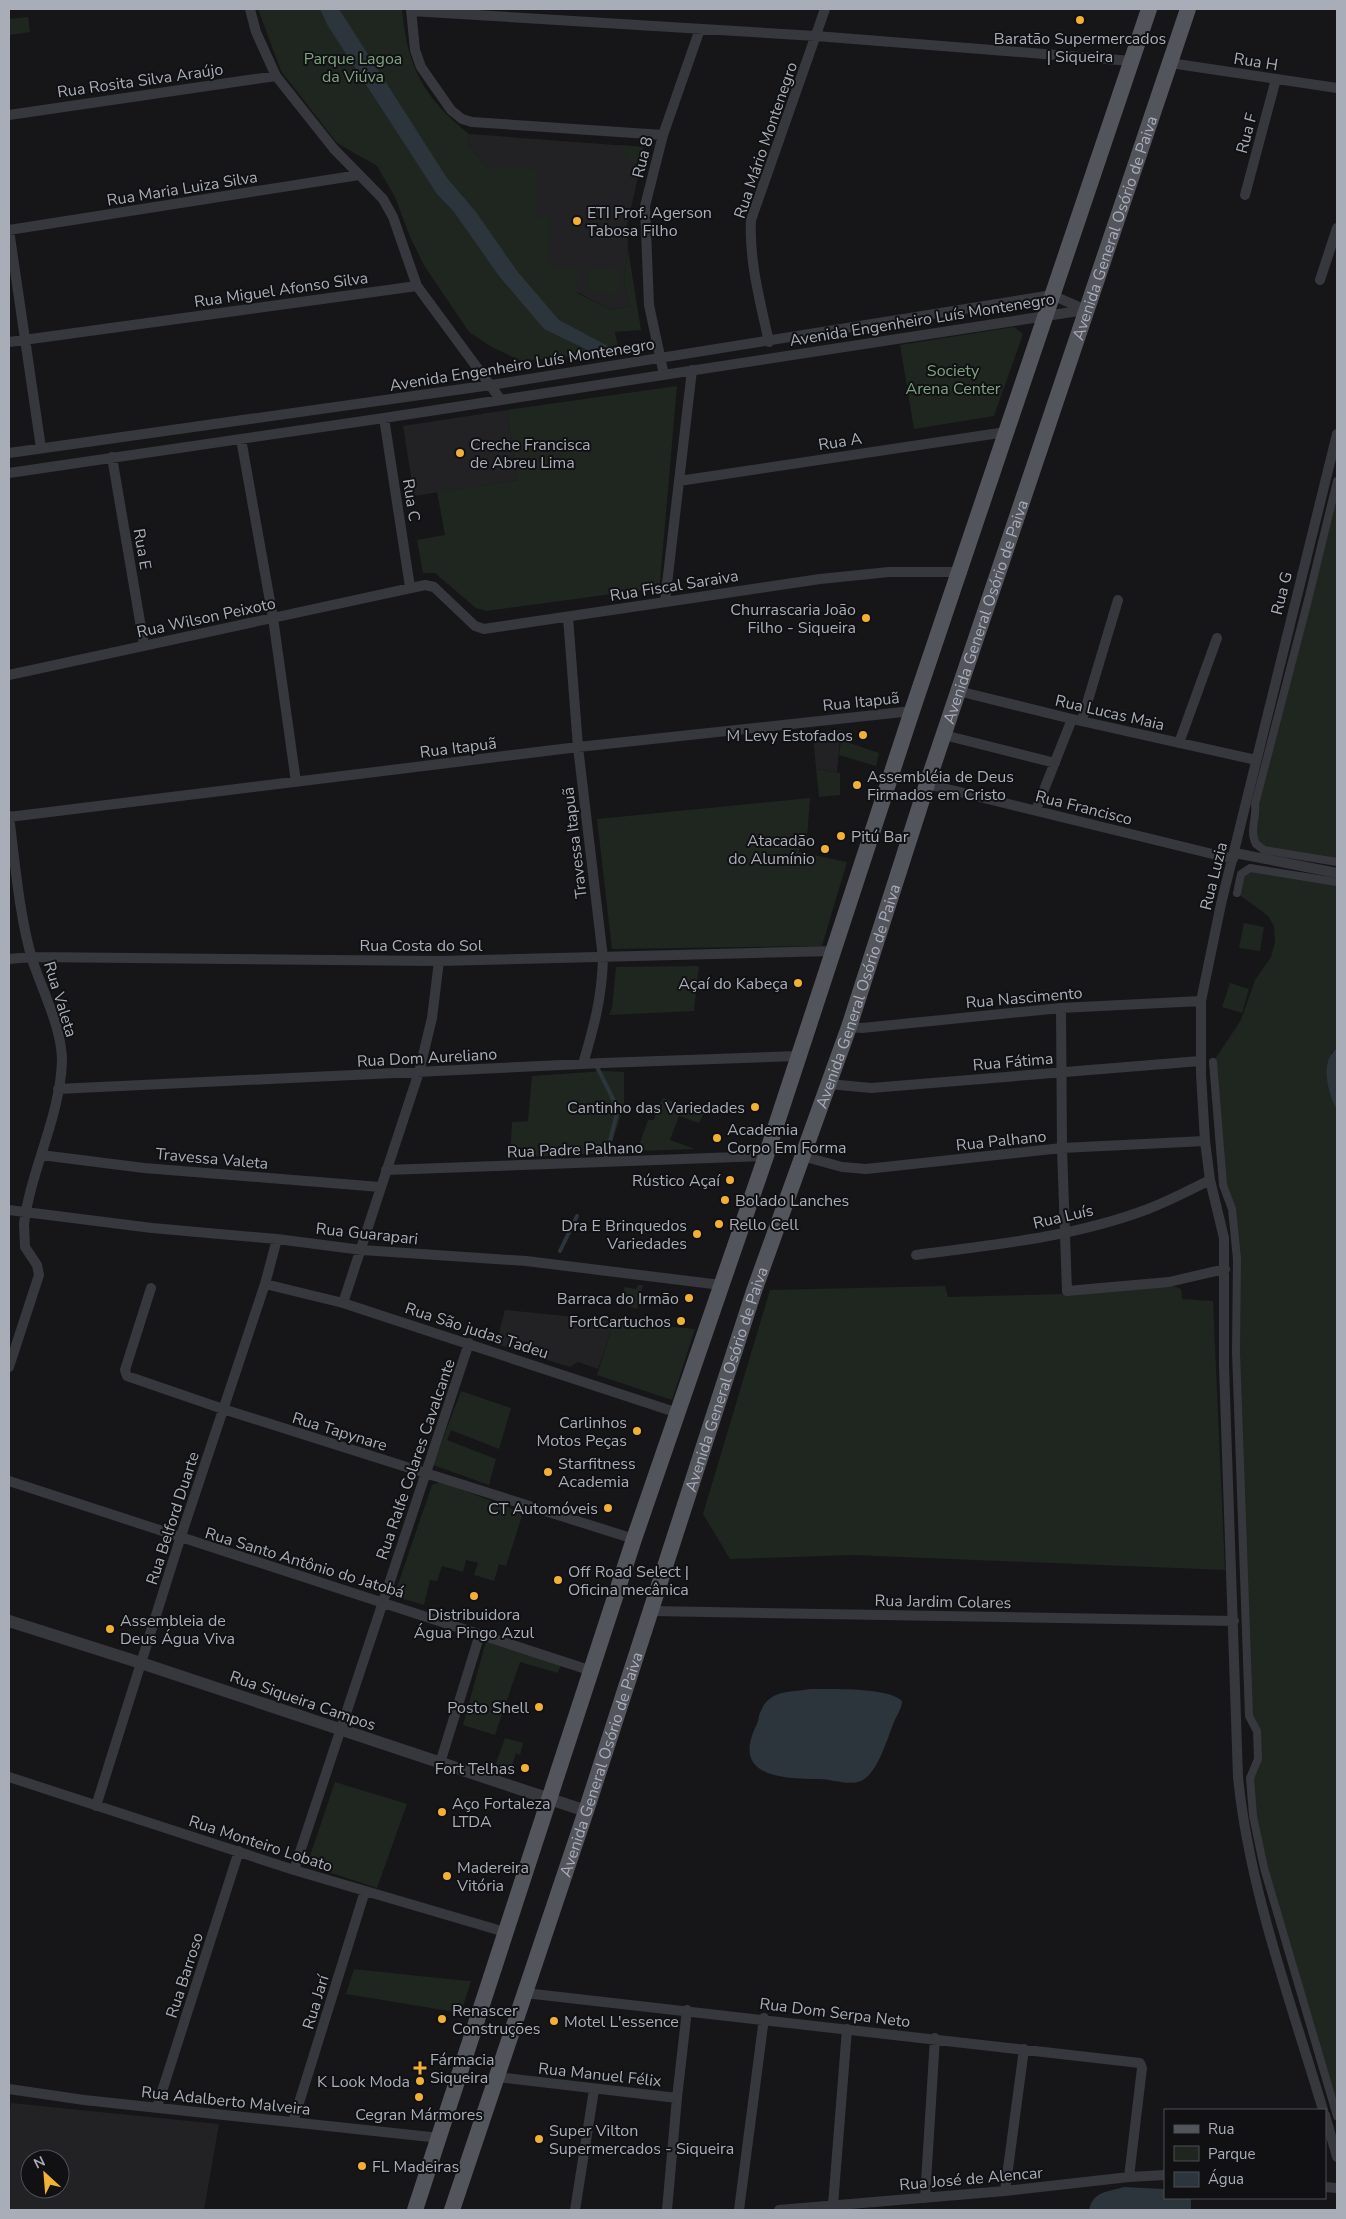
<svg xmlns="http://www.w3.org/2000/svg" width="1346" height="2219" font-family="'Nunito Sans',sans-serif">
	<rect width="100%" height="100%" fill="#161618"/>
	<path fill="#222225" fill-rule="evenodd" d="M469 134 642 147 644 150 627 226 628 249 624 282 630 306 611 310 571 289 544 263 487 167 468 144Z
		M507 410 517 480 414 496 403 426Z
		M841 730 837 772 816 769 813 733Z
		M505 1310 614 1321 598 1369 578 1362 570 1367 496 1344Z
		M11 2103 219 2124 204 2210H9V2119ZM30 2159H60V2189H30Z"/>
	<path fill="#1e261f" d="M258 9H402C407 67 424 98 469 134L468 144 487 167 537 169 536 217 550 218 549 266 579 268 577 293 611 310 630 306 624 282 628 249 641 330 615 332 619 352 521 361 490 346 469 332 425 267 410 237 395 197 377 166 337 143 281 71Z
		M28 17 30 32 9 35V19Z
		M621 145 642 147 644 150 640 167C629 164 625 155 621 145Z
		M588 268 619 270C623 277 623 287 618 293L612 295 587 290Z
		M1014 327 1023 334 994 416 914 429 900 345Z
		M677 386 660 582 657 588 486 611 476 608 435 573H423L417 540 445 535 437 492 517 480 507 410Z
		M1337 481V862L1264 850 1256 844 1255 804Z
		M841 740 879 753 876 766 839 755Z
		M816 769 840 773V795L819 797Z
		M810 798 807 838 801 837 799 852 847 862 822 946 612 949 597 819Z
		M1245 870 1337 882V1048L1331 1053 1337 1110V2116L1264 1868 1250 1778 1258 1759 1257 1731 1249 1716 1236 1234 1223 1185 1213 1062 1241 1020 1255 980 1271 957 1275 942 1274 926 1268 916 1237 893Z
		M1244 923 1264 927 1260 951 1239 948Z
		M699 966 694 1011 609 1015 612 1008 616 967Z
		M1230 983 1249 989 1242 1013 1222 1007Z
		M604 1071 624 1072V1105L608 1156 602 1153 510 1158 512 1122 528 1121 532 1076Z
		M663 1098 697 1111H705L699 1123 679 1116 670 1140 695 1149 637 1151 648 1120H654L656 1114H659L662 1106 659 1105Z
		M1165 1283 1181 1289 1182 1299 1213 1301 1225 1570 853 1555 730 1559 703 1514 770 1290 945 1286 948 1297 1067 1294Z
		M638 1285H643L637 1309 619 1303 625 1287 636 1289Z
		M615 1317 632 1323 695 1329 672 1400 597 1375Z
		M461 1391 511 1408 499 1449 451 1430 447 1440 496 1459 489 1485 433 1465Z
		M441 1482 523 1513 506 1566 499 1564 494 1581 474 1575 478 1563 466 1560 463 1572 442 1566 437 1581 430 1580 424 1605 394 1596 432 1485Z
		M486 1641 561 1665 558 1673 520 1662 495 1735 463 1725Z
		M505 1738 523 1743 520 1755 516 1753 509 1774 494 1769Z
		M335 1782 407 1804 377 1888 307 1865Z
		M354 1969 457 1980 471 1981 461 2013 346 1994Z"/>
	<path fill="#2c353c" d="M320 9H339L447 178 476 212 517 271 559 320 619 352 598 355 544 329 499 276 454 212 437 194 328 26Z
		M1337 1048V1110C1328 1092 1319 1063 1337 1048Z
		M810 1689C830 1689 889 1687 902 1701 902 1708 897 1715 894 1722 887 1739 878 1773 861 1781 849 1786 832 1779 819 1779 782 1779 730 1777 757 1724 759 1720 758 1717 760 1713 769 1689 789 1693 810 1689Z
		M1124 2187 1164 2189 1165 2198H1191V2210H1089C1093 2191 1108 2192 1124 2187Z"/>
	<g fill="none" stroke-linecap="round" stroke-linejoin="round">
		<path stroke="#2c353c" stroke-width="4" d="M596 1065 618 1109 606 1156
			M560 1251 577 1216"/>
		<path stroke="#37383d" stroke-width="8" d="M1337 481 1308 600 1255 804C1257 817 1249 831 1256 844L1264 850 1337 862
			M1237 893 1241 874 1250 868 1337 882
			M1213 1062 1223 1185 1232 1209 1237 1259 1236 1352 1249 1716 1257 1731 1258 1759 1250 1778 1253 1816 1264 1868 1337 2116"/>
		<path stroke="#37383d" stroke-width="10" d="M250 9 256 32 276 76 334 149 383 199 393 217 417 286 501 400
			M411 9 415 50 421 67 451 110 462 119 472 122 663 135
			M411 11 816 36 1132 61
			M1170 63 1337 88
			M9 115 276 76
			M1245 195 1276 79
			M1320 280 1337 228
			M9 342 417 286
			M769 342C760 301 749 261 751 220L825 9
			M664 375 649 305 645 206 663 135 700 29
			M384 418 410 587
			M241 439 273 618 296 782
			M41 448 9 230 359 175
			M9 453 491 385 1052 295 1086 310
			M112 457 144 645
			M9 473 384 418 1085 310
			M679 481 1006 432
			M665 601 692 370
			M568 617 578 747 603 958C602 998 594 1026 583 1064
			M9 675 425 585 434 587 475 626 484 629 820 579 889 572H959
			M958 691 1072 719 1256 760
			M1082 720 1118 600
			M944 735 1055 763
			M1179 743 1217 638
			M927 784 1233 859
			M1036 810 1072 719
			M9 816C15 862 19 914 32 959 42 990 62 1028 62 1061 60 1117 31 1169 24 1224L25 1247 37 1265 39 1275 9 1367
			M9 817 578 747 912 711
			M1235 853 1337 873
			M9 959 32 957 439 961 833 951
			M1061 1008 1062 1148 1067 1291 1169 1282 1225 1269
			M849 1027 862 1028 1061 1008 1201 1001
			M829 1084 871 1088 1200 1061
			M58 1089 603 1063 798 1056
			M41 1155 144 1168 380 1187
			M802 1156 842 1167 866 1169 1062 1148 1205 1141
			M386 1170 766 1156
			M9 1210 152 1228 277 1239 362 1250 526 1261 721 1285
			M916 1255C993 1245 1074 1237 1148 1209 1169 1201 1190 1190 1210 1180
			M265 1284 343 1303 678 1413
			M151 1288 125 1370 127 1376 223 1409 634 1539
			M343 1303 419 1072 432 1018 439 961
			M9 1481C203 1546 398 1607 592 1671
			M651 1611 1234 1621
			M440 1763 480 1634
			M9 1777 294 1870 505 1932
			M96 1806 180 1539 265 1284 277 1239
			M294 1870 469 1343
			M525 1993 1140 2063 1142 2068 1129 2177
			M497 2077 677 2098 667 2210
			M9 2089 84 2100 440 2138
			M677 2098 687 2010
			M157 2107 239 1851
			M1323 2110C1291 2002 1249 1889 1238 1777L1224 1366V1238L1210 1180 1205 1141 1201 1074V1001L1221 904 1337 434
			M1325 2115 1337 2157
			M293 2122 365 1891
			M1325 2187 1337 2188
			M1005 2191 1024 2049
			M925 2198 935 2038
			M833 2205 847 2029
			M575 2210 594 2090
			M739 2210 764 2018
			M779 2210 1005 2191 1129 2177 1165 2175"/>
		<path stroke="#37383d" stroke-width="12" d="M9 1621 141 1663 586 1811"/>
		<g stroke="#53555c" stroke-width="16">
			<path d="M415 2210 634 1539 766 1156 912 711 1149 9"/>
			<path id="s1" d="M452 2210 586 1811 754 1291 849 1027 927 784 1188 9"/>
		</g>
	</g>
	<g fill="#f2b134" stroke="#111113" stroke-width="2">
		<circle cx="1080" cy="20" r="5"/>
		<circle cx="577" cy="221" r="5"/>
		<circle cx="460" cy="453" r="5"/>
		<circle cx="866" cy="618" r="5"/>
		<circle cx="863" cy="735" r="5"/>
		<circle cx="857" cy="785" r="5"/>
		<circle cx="841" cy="836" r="5"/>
		<circle cx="825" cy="849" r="5"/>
		<circle cx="798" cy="983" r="5"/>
		<circle cx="755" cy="1107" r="5"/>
		<circle cx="717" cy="1138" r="5"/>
		<circle cx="730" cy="1180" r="5"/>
		<circle cx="725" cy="1200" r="5"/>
		<circle cx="719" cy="1224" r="5"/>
		<circle cx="697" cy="1234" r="5"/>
		<circle cx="689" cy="1298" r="5"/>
		<circle cx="681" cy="1321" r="5"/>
		<circle cx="637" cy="1431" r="5"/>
		<circle cx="548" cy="1472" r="5"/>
		<circle cx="608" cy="1508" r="5"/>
		<circle cx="558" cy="1580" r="5"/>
		<circle cx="474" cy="1596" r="5"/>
		<circle cx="110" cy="1629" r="5"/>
		<circle cx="539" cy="1707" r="5"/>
		<circle cx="525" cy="1768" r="5"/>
		<circle cx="442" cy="1812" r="5"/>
		<circle cx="447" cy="1876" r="5"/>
		<circle cx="442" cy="2019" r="5"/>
		<circle cx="554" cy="2021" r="5"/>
		<path d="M417.5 2060.5h5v5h5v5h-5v5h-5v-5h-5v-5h5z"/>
		<circle cx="420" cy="2081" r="5"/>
		<circle cx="419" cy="2097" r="5"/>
		<circle cx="539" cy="2139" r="5"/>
		<circle cx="362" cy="2166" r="5"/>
	</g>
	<g text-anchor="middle" stroke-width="4" stroke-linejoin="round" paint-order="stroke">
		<g font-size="16" fill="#a8adb8" stroke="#111113" text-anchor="start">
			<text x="1080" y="44" text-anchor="middle">Baratão Supermercados<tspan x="1080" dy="18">| Siqueira</tspan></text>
			<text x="587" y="218">ETI Prof. Agerson<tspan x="587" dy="18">Tabosa Filho</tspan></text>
			<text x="470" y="450">Creche Francisca<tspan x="470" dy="18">de Abreu Lima</tspan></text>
			<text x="856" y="615" text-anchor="end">Churrascaria João<tspan x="856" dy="18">Filho - Siqueira</tspan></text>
			<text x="853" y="741" text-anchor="end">M Levy Estofados</text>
			<text x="867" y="782">Assembléia de Deus<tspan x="867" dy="18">Firmados em Cristo</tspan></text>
			<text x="851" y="842">Pitú Bar</text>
			<text x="815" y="846" text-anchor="end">Atacadão<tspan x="815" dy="18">do Alumínio</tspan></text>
			<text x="788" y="989" text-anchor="end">Açaí do Kabeça</text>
			<text x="745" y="1113" text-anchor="end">Cantinho das Variedades</text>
			<text x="727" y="1135">Academia<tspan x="727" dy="18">Corpo Em Forma</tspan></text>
			<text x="720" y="1186" text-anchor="end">Rústico Açaí</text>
			<text x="735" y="1206">Bolado Lanches</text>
			<text x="729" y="1230">Rello Cell</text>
			<text x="687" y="1231" text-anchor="end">Dra E Brinquedos<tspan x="687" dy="18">Variedades</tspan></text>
			<text x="679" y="1304" text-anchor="end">Barraca do Irmão</text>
			<text x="671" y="1327" text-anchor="end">FortCartuchos</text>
			<text x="627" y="1428" text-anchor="end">Carlinhos<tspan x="627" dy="18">Motos Peças</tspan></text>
			<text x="558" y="1469">Starfitness<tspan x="558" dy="18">Academia</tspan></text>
			<text x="598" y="1514" text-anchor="end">CT Automóveis</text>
			<text x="568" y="1577">Off Road Select |<tspan x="568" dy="18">Oficina mecânica</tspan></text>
			<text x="474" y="1620" text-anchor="middle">Distribuidora<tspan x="474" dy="18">Água Pingo Azul</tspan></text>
			<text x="120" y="1626">Assembleia de<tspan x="120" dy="18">Deus Água Viva</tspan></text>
			<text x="529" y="1713" text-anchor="end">Posto Shell</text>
			<text x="515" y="1774" text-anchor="end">Fort Telhas</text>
			<text x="452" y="1809">Aço Fortaleza<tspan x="452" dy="18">LTDA</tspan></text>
			<text x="457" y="1873">Madereira<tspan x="457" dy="18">Vitória</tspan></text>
			<text x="452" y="2016">Renascer<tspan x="452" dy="18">Construções</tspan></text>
			<text x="564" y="2027">Motel L'essence</text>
			<text x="430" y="2065">Fármacia<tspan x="430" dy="18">Siqueira</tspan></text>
			<text x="410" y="2087" text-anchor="end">K Look Moda</text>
			<text x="419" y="2120" text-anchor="middle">Cegran Mármores</text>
			<text x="549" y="2136">Super Vilton<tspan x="549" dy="18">Supermercados - Siqueira</tspan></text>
			<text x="372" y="2172">FL Madeiras</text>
		</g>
		<g font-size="16" fill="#7fa381" stroke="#111113">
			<text x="353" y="64">Parque Lagoa<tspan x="353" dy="18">da Viúva</tspan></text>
			<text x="953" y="376">Society<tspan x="953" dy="18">Arena Center</tspan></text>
		</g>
		<g font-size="16" fill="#a8adb8" stroke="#111113">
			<text transform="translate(1256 61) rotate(9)" y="6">Rua H</text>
			<text transform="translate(140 80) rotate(-8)" y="6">Rua Rosita Silva Araújo</text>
			<text transform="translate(1246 133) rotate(-75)" y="6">Rua F</text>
			<text transform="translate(765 140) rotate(-71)" y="6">Rua Mário Montenegro</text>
			<text transform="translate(642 157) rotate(-76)" y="6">Rua 8</text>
			<text transform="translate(182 188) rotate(-9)" y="6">Rua Maria Luiza Silva</text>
			<text dy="6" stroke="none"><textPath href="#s1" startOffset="2090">Avenida General Osório de Paiva</textPath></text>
			<text transform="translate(281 289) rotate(-8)" y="6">Rua Miguel Afonso Silva</text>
			<text transform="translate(922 319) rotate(-9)" y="6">Avenida Engenheiro Luís Montenegro</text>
			<text transform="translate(522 364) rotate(-9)" y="6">Avenida Engenheiro Luís Montenegro</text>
			<text transform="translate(840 441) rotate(-9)" y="6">Rua A</text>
			<text transform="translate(412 500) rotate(81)" y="6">Rua C</text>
			<text transform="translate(143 549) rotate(80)" y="6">Rua E</text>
			<text transform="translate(674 585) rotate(-9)" y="6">Rua Fiscal Saraiva</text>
			<text transform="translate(1281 593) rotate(-76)" y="6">Rua G</text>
			<text dy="6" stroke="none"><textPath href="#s1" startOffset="1685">Avenida General Osório de Paiva</textPath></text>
			<text transform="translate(206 617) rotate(-12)" y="6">Rua Wilson Peixoto</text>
			<text transform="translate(861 701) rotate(-6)" y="6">Rua Itapuã</text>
			<text transform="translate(1110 712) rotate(13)" y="6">Rua Lucas Maia</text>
			<text transform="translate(458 747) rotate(-7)" y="6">Rua Itapuã</text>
			<text transform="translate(1084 807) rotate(14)" y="6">Rua Francisco</text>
			<text transform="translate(574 843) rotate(-97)" y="6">Travessa Itapuã</text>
			<text transform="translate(1213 876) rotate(-76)" y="6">Rua Luzia</text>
			<text x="421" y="951">Rua Costa do Sol</text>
			<text dy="6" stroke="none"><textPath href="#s1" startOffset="1280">Avenida General Osório de Paiva</textPath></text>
			<text transform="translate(1024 997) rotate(-5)" y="6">Rua Nascimento</text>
			<text transform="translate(61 999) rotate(73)" y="6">Rua Valeta</text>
			<text transform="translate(427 1057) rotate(-3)" y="6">Rua Dom Aureliano</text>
			<text transform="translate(1013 1061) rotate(-5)" y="6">Rua Fátima</text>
			<text transform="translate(1001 1140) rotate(-6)" y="6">Rua Palhano</text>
			<text transform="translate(575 1149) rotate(-2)" y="6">Rua Padre Palhano</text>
			<text transform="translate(212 1158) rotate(5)" y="6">Travessa Valeta</text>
			<text transform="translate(1063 1216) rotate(-13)" y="6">Rua Luís</text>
			<text transform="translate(367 1233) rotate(6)" y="6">Rua Guarapari</text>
			<text transform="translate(477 1330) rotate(18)" y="6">Rua São judas Tadeu</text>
			<text dy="6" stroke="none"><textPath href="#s1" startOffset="875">Avenida General Osório de Paiva</textPath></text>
			<text transform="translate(340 1431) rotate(17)" y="6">Rua Tapynare</text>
			<text transform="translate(415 1459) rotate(-71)" y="6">Rua Ralfe Colares Cavalcante</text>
			<text transform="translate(172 1518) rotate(-72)" y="6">Rua Belford Duarte</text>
			<text transform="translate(305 1562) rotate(17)" y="6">Rua Santo Antônio do Jatobá</text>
			<text transform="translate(943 1601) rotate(1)" y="6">Rua Jardim Colares</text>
			<text transform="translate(303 1700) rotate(19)" y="6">Rua Siqueira Campos</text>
			<text dy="6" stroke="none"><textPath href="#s1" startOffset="470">Avenida General Osório de Paiva</textPath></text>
			<text transform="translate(261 1843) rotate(18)" y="6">Rua Monteiro Lobato</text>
			<text transform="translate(184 1975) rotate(-72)" y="6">Rua Barroso</text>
			<text transform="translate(315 2002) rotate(-73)" y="6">Rua Jarí</text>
			<text transform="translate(835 2012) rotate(7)" y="6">Rua Dom Serpa Neto</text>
			<text transform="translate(600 2074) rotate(6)" y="6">Rua Manuel Félix</text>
			<text transform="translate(226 2100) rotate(6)" y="6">Rua Adalberto Malveira</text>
			<text transform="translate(971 2178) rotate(-5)" y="6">Rua José de Alencar</text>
		</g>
	</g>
	<rect width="1346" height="2219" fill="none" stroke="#a8adb8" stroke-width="20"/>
	<rect x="1164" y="2109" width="162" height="90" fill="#111113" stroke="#4d4f55"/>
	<rect x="1174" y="2125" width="25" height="8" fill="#53555c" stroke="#4d4f55"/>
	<text x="1208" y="2134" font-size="15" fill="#a8adb8">Rua</text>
	<rect x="1174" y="2146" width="25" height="15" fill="#1e261f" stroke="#4d4f55"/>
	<text x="1208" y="2159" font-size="15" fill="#a8adb8">Parque</text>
	<rect x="1174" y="2172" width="25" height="15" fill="#2c353c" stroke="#4d4f55"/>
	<text x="1208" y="2184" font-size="15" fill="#a8adb8">Água</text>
	<g transform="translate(45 2174) rotate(334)"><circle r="24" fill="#111113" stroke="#4d4f55"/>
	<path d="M0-4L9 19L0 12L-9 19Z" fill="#f2b134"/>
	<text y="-8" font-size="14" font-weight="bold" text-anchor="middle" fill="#a8adb8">N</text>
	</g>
</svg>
